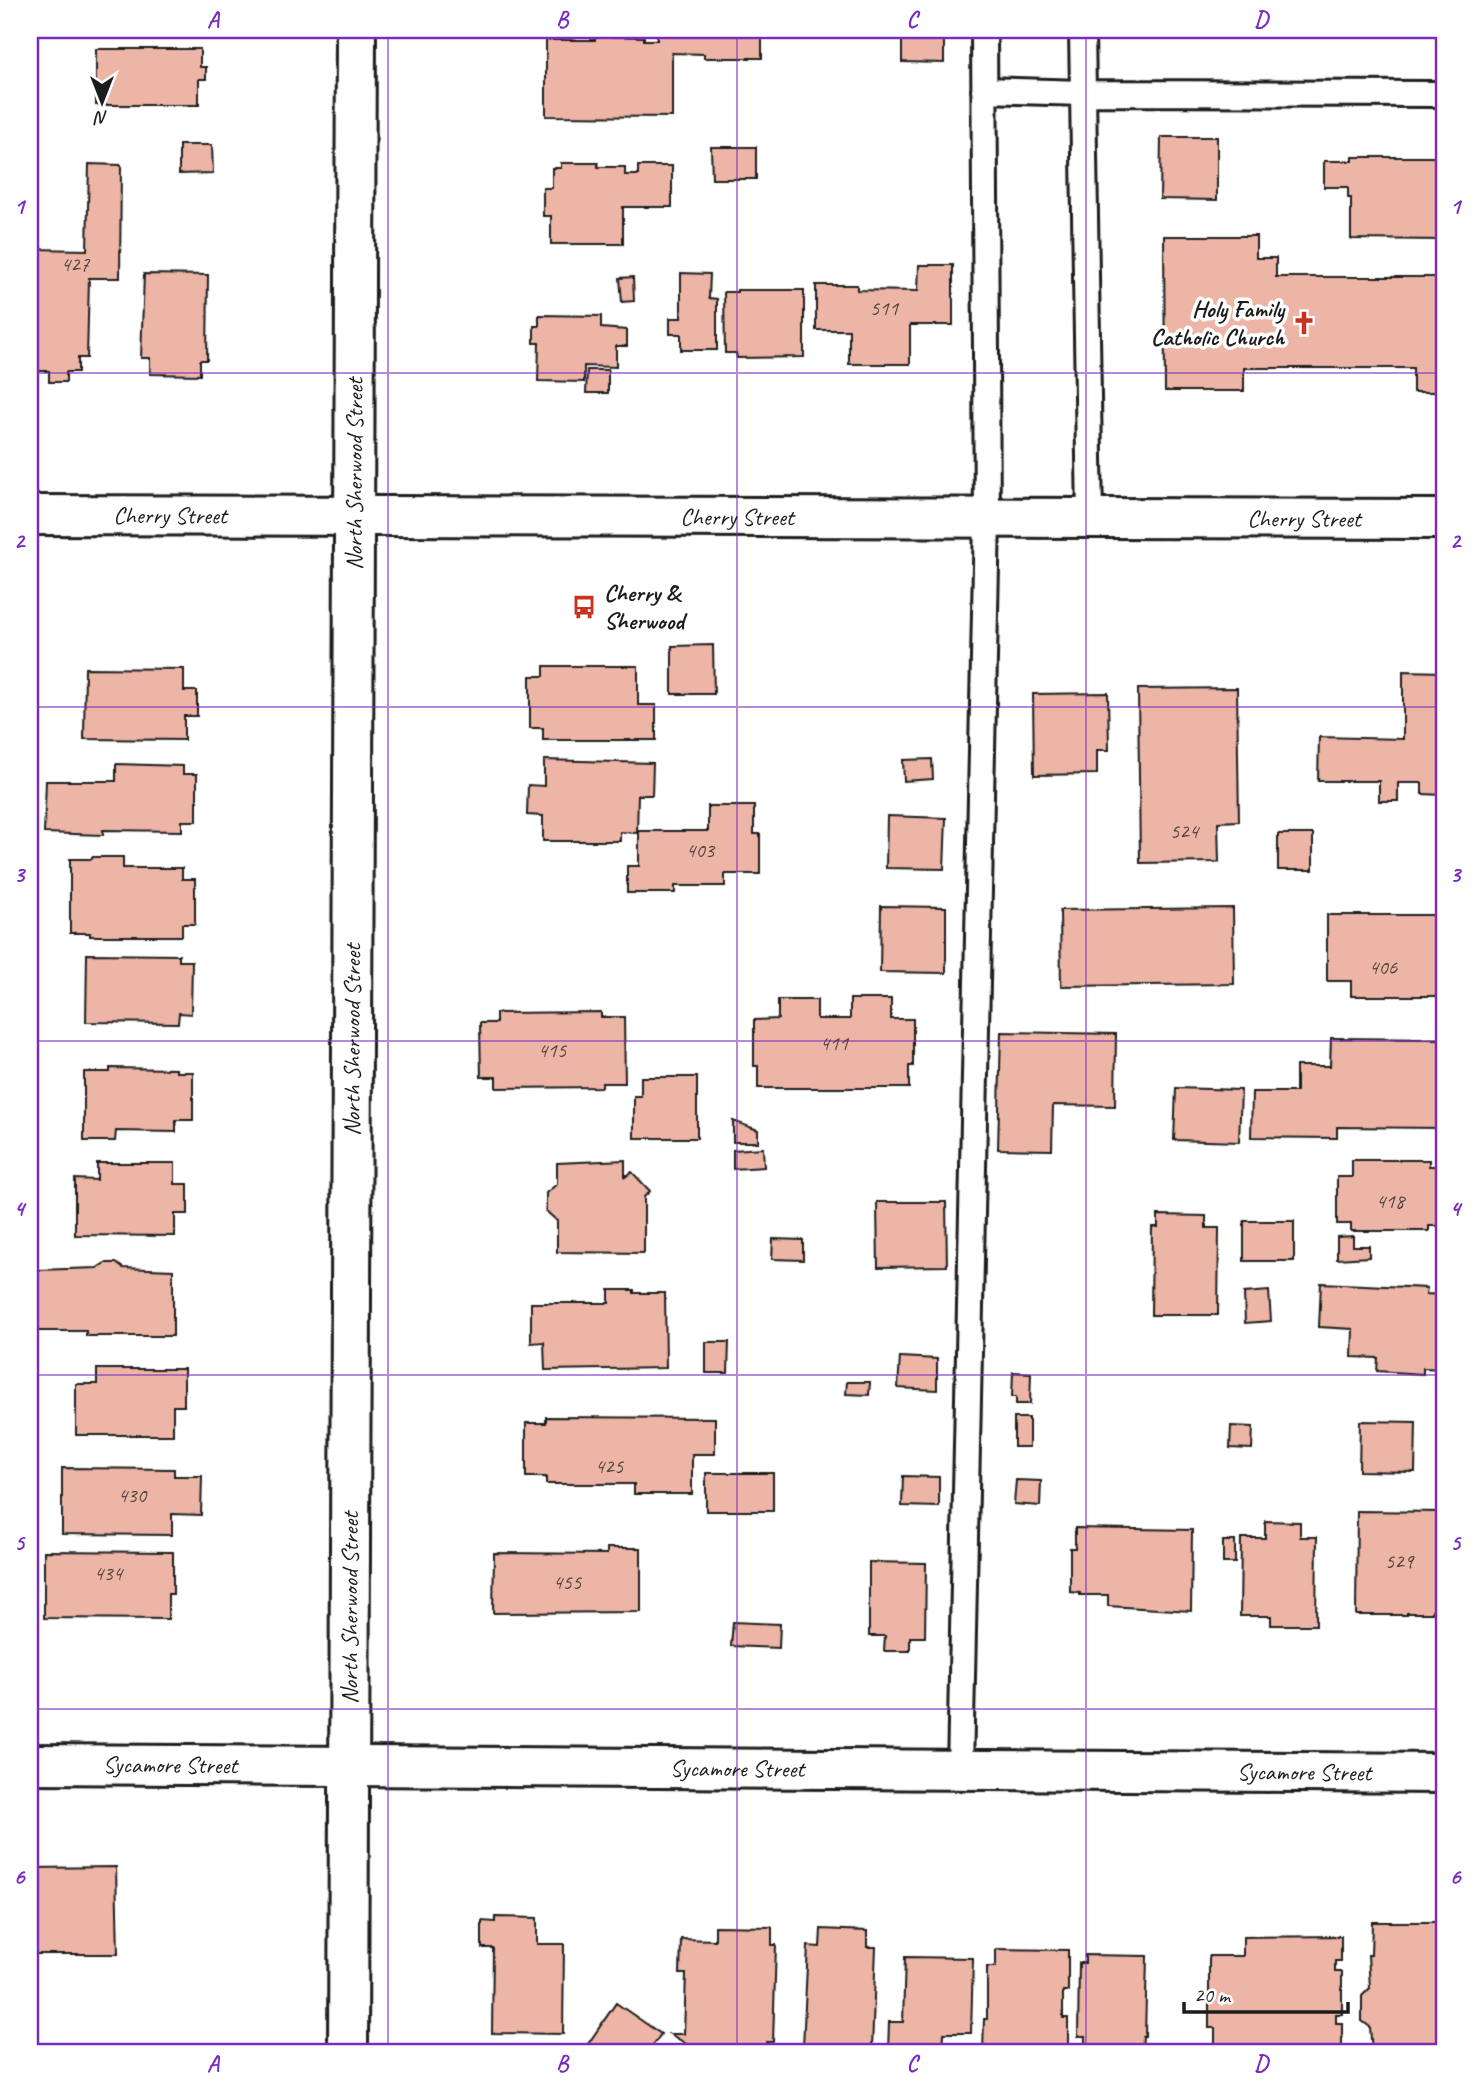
<svg xmlns="http://www.w3.org/2000/svg" width="1474" height="2082" font-family="Caveat,sans-serif">
	<rect width="100%" height="100%" fill="#fff"/>
	<filter id="ink" filterUnits="userSpaceOnUse"><feTurbulence type="fractalNoise" baseFrequency=".0143" numOctaves="2"/><feDisplacementMap in="SourceGraphic" scale="14" xChannelSelector="R" yChannelSelector="G"/><feConvolveMatrix kernelMatrix="1 2 1 2 8 2 1 2 1" color-interpolation-filters="sRGB"/></filter>
	<g filter="url(#ink)">
		<path fill="#edb5a5" stroke="#1c1c1c" stroke-width="2" d="M657 30H762V58H704V54L672 53V117L546 116V40H595V36L644 37V40H657Z
			M902 30H944V63L902 62Z
			M96 49H200V67H206V79H199V105H96Z
			M1161 137H1217V200L1160 199Z
			M179 145H212L213 173 179 174Z
			M711 147H756V179H712Z
			M1353 157H1443L1444 235H1442V240L1351 239V198H1348V187H1324V161H1353Z
			M561 163H598V167H625V175H638V166H672V207H623V244H551V216H543V188H552V168H561Z
			M89 164 121 165 120 278H89L87 358H78V372H66V382H49V371H30V249L87 250Z
			M1164 236H1256V258H1276V277H1436V304H1444V341H1436L1437 392H1413V368H1244V391H1165Z
			M919 265H953V325H910V364H849V330H816V285H857V290L918 291Z
			M681 273 710 274 709 298 717 299V350H681V334H670V318H681Z
			M144 274 208 275 207 360H200V375L150 374V358H141Z
			M633 277 634 301 622 302 620 278Z
			M737 290H804V357L737 358 736 353H725L724 292H737Z
			M539 315 601 316V328L627 330V346H616V367L584 366V382L538 381 539 343H534V326H539Z
			M587 370H608V393H586Z
			M713 645 714 694H672V646Z
			M544 666H638V705H656V740H543V728H530V676H544Z
			M85 668 184 669V691H197V716H184V740L84 739Z
			M1403 671 1444 672V795L1422 794V783H1398V801H1379V781H1318L1319 737 1403 739Z
			M1237 688 1239 821 1218 822 1219 862 1140 863 1138 689Z
			M1108 693 1109 750H1097V774L1034 775 1033 694Z
			M932 759 933 779 904 781 903 760Z
			M544 760 653 763 652 795H638L637 833 620 832V841H543V816L527 815 528 785 544 786Z
			M116 764 183 766V774H197V821H182V831L103 830V835L44 833 46 781H116Z
			M708 806H754V834H760V874H725V886H675V893H627V866H639V831H708Z
			M887 816 946 818 944 869 886 868Z
			M1278 834H1313V870H1278Z
			M92 857H123V868H182V879H195V924H182V936H90V933H70V859H92Z
			M881 906 946 907V973L880 972Z
			M1233 908 1234 984 1061 986 1060 910Z
			M1327 915H1444V954H1440V996H1351V981H1327Z
			M87 954 179 955V961H192L191 1014 179 1013 178 1023 86 1022Z
			M850 999H891V1019H913V1066H909V1088H758V1066H754V1020L778 1019V1000H817V1019H850Z
			M601 1012V1017H624L625 1083H602V1087L496 1088V1077H481L480 1023H496V1013Z
			M1001 1032 1116 1034 1115 1106 1053 1105 1052 1150 998 1149Z
			M1331 1038 1443 1039 1441 1128 1337 1127V1138L1251 1137 1252 1092H1296V1066H1330Z
			M110 1068 176 1069V1072H193V1120H176V1132L116 1131 115 1141H84V1072H110Z
			M641 1077H697V1138H634V1096H641Z
			M1176 1088 1241 1090 1239 1142 1174 1140Z
			M733 1121 758 1130V1142H733Z
			M763 1148 764 1167 733 1169V1150Z
			M625 1160V1177L632 1172 650 1191 644 1197V1253L557 1252V1221L546 1211V1193L557 1184V1163Z
			M1352 1160H1429V1166H1444V1226H1429V1231H1351V1224H1337V1177H1352Z
			M97 1163H175V1184H188V1214H175V1236L75 1235V1179L97 1180Z
			M877 1202H946L947 1266 878 1267Z
			M1158 1215 1206 1216V1228H1219L1218 1315H1151L1152 1227H1158Z
			M1244 1221H1294V1261H1244Z
			M1353 1236V1246H1369V1257L1337 1259V1237Z
			M773 1239 803 1240V1260L772 1259Z
			M105 1263H116L123 1268 173 1270V1336H86V1331H37V1270L97 1268Z
			M1321 1283 1427 1288 1426 1294 1443 1295V1369L1423 1368V1374L1377 1371 1378 1358 1352 1357 1353 1329 1319 1327Z
			M609 1290H634V1293H665L666 1368 545 1370 544 1342 531 1343V1303H609Z
			M1269 1291 1271 1321 1245 1323 1244 1293Z
			M706 1342H729L728 1373H706Z
			M900 1357 937 1359V1390L898 1388Z
			M97 1369H184V1406H173V1435H76V1384H97Z
			M1013 1372 1031 1373 1030 1404H1016V1397H1012Z
			M847 1382H870L869 1395 846 1394Z
			M546 1417 715 1418V1454H692V1494H634V1484H546V1477H526V1423H546Z
			M1014 1418H1029V1447H1014Z
			M1360 1421 1416 1422 1415 1472 1359 1471Z
			M1231 1426 1253 1427 1252 1449 1230 1448Z
			M62 1468 174 1469V1476H202L201 1515 172 1514V1535L62 1534Z
			M706 1473H773V1511H706Z
			M903 1476 939 1477V1507L902 1506Z
			M1016 1480 1041 1481 1040 1506 1014 1504Z
			M1357 1511 1442 1512 1441 1610H1432V1613H1407V1615H1356Z
			M1265 1521 1300 1522V1537H1317L1316 1625H1271V1616H1240L1241 1538H1265Z
			M1075 1528 1192 1530 1191 1611 1108 1606V1595H1080V1593L1070 1592V1548H1075Z
			M1223 1541H1235V1563H1223Z
			M607 1548H641V1612L493 1613 494 1553 607 1554Z
			M44 1551 173 1552V1594H168V1619L44 1618Z
			M869 1562 926 1563 925 1637H910V1651H884L885 1636H869Z
			M733 1622 780 1624 779 1648 731 1646Z
			M116 1867 118 1954H30V1868Z
			M495 1917 537 1918V1944H564L563 2034 492 2033 493 1948H482V1921L495 1922Z
			M1372 1922H1444V2052H1372L1370 2027 1362 2021V1996L1370 1988 1368 1955H1371Z
			M715 1926 772 1927V1945H776L773 2042H767V2052H700L670 2034H684L686 1974H680L681 1939 715 1940Z
			M821 1929 867 1931V1947H876L872 2048 803 2046 808 1946 820 1947Z
			M1341 1936V1961H1335V1972H1342V2014H1336V2023H1342V2052H1215V2028H1209V1956H1243V1937Z
			M996 1949 1068 1950V1991H1063V2018H1068V2052H983L984 2019H987V1967H996Z
			M1085 1955 1147 1956 1145 2036H1143L1142 2052H1085V2036H1078L1079 1963H1085Z
			M905 1957 973 1958 971 2033H944L943 2052H888L889 2022H903Z
			M616 2003 661 2034 648 2052H595L586 2047Z"/>
		<g fill="none" stroke-linecap="round" stroke-linejoin="round">
			<g stroke="#1c1c1c" stroke-width="30">
				<path id="service" d="M1082 30 1083 93 1444 94
					M984 90 1083 93 1090 518
					M960 1769 987 519 984 30"/>
			</g>
			<g stroke="#1c1c1c" stroke-width="44">
				<g id="minor">
					<path id="s1" d="M30 1764 1444 1773"/>
					<path id="s2" d="M348 2052 356 30"/>
				</g>
			</g>
			<g stroke="#1c1c1c" stroke-width="44">
				<g id="tertiary">
					<path id="s3" d="M30 515 1444 519"/>
				</g>
			</g>
			<use href="#service" stroke="#fff" stroke-width="24"/>
			<use href="#minor" stroke="#fff" stroke-width="38"/>
			<use href="#tertiary" stroke="#fff" stroke-width="38"/>
		</g>
	</g>
	<path fill="none" stroke="#7b2cbf" stroke-width="2" stroke-opacity="0.55" d="M388 30V2052M737 30V2052M1086 30V2052M30 373H1444M30 707H1444M30 1041H1444M30 1375H1444M30 1709H1444"/>
	<defs>
		<g id="church-bare" transform="scale(1.89)"><path d="M-1.2-6h2.4v3.5h3.3v2.4h-3.3V6h-2.4V-.1h-3.3v-2.4h3.3Z" fill="#c8321e" stroke="#fff" stroke-width="2.5" paint-order="stroke"/></g>
		<g id="bus-bare" transform="scale(1.89)"><path d="M-5-6H5V4H4V6H2V4H-2V6H-4V4H-5ZM-3.5-4V0h7V-4ZM-3.5 1.2v1.5H-2V1.2ZM2 1.2v1.5H3.5V1.2Z" fill="#c8321e" stroke="#fff" stroke-width="2.5" paint-order="stroke"/></g>
	</defs>
	<g fill-rule="evenodd">
		<use href="#church-bare" x="1304" y="323"/>
		<use href="#bus-bare" x="584" y="607"/>
	</g>
	<g text-anchor="middle" stroke-width="7" stroke-linejoin="round" paint-order="stroke">
		<g font-size="21" fill="#50423e">
			<text x="75" y="271">427</text>
			<text x="884" y="315">511</text>
			<text x="1184" y="838">524</text>
			<text x="700" y="857">403</text>
			<text x="1383" y="974">406</text>
			<text x="834" y="1050">411</text>
			<text x="552" y="1057">415</text>
			<text x="1390" y="1208">418</text>
			<text x="609" y="1473">425</text>
			<text x="132" y="1502">430</text>
			<text x="1399" y="1568">529</text>
			<text x="108" y="1580">434</text>
			<text x="567" y="1589">455</text>
		</g>
		<g font-size="24" font-weight="bold" fill="#1c1c1c" stroke="#fff" text-anchor="end">
			<text x="1284" y="317">Holy Family<tspan x="1284" dy="28">Catholic Church</tspan></text>
			<text x="604" y="601" text-anchor="start">Cherry &amp;<tspan x="604" dy="28">Sherwood</tspan></text>
		</g>
		<g font-size="24" fill="#1c1c1c" stroke="#fff">
			<text dy="8" stroke="none"><textPath href="#s2" startOffset="1578">North Sherwood Street</textPath></text>
			<text dy="8" stroke="none"><textPath href="#s3" startOffset="140">Cherry Street</textPath></text>
			<text dy="8" stroke="none"><textPath href="#s3" startOffset="707">Cherry Street</textPath></text>
			<text dy="8" stroke="none"><textPath href="#s3" startOffset="1274">Cherry Street</textPath></text>
			<text dy="8" stroke="none"><textPath href="#s2" startOffset="1012">North Sherwood Street</textPath></text>
			<text dy="8" stroke="none"><textPath href="#s2" startOffset="444">North Sherwood Street</textPath></text>
			<text dy="8" stroke="none"><textPath href="#s1" startOffset="140">Sycamore Street</textPath></text>
			<text dy="8" stroke="none"><textPath href="#s1" startOffset="707">Sycamore Street</textPath></text>
			<text dy="8" stroke="none"><textPath href="#s1" startOffset="1274">Sycamore Street</textPath></text>
		</g>
	</g>
	<rect width="1474" height="2082" fill="none" stroke="#fff" stroke-width="77"/>
	<g transform="translate(102 102) rotate(180)" stroke="#ffffff" stroke-width="5" paint-order="stroke">
	<path d="M0-5L12 26L0 18L-12 26Z" fill="#1c1c1c"/>
	<text y="-10" font-size="19" font-weight="bold" text-anchor="middle" fill="#1c1c1c">N</text>
	</g>
	<path d="M1184 2002v10h164v-10" fill="none" stroke="#1c1c1c" stroke-width="3.5"/>
	<text x="1194" y="2002" font-size="21" fill="#1c1c1c" stroke="#ffffff" stroke-width="5" paint-order="stroke">20 m</text>
	<rect x="38" y="38" width="1398" height="2006" fill="none" stroke="#7b2cbf" stroke-width="2.5"/>
	<g font-size="23" text-anchor="middle" font-weight="bold" fill="#7b2cbf">
		<text x="213" y="27">A</text>
		<text x="562" y="27">B</text>
		<text x="912" y="27">C</text>
		<text x="1261" y="27">D</text>
		<text x="19" y="214">1</text>
		<text x="1455" y="214">1</text>
		<text x="19" y="548">2</text>
		<text x="1455" y="548">2</text>
		<text x="19" y="882">3</text>
		<text x="1455" y="882">3</text>
		<text x="19" y="1216">4</text>
		<text x="1455" y="1216">4</text>
		<text x="19" y="1550">5</text>
		<text x="1455" y="1550">5</text>
		<text x="19" y="1884">6</text>
		<text x="1455" y="1884">6</text>
		<text x="213" y="2071">A</text>
		<text x="562" y="2071">B</text>
		<text x="912" y="2071">C</text>
		<text x="1261" y="2071">D</text>
	</g>
</svg>
